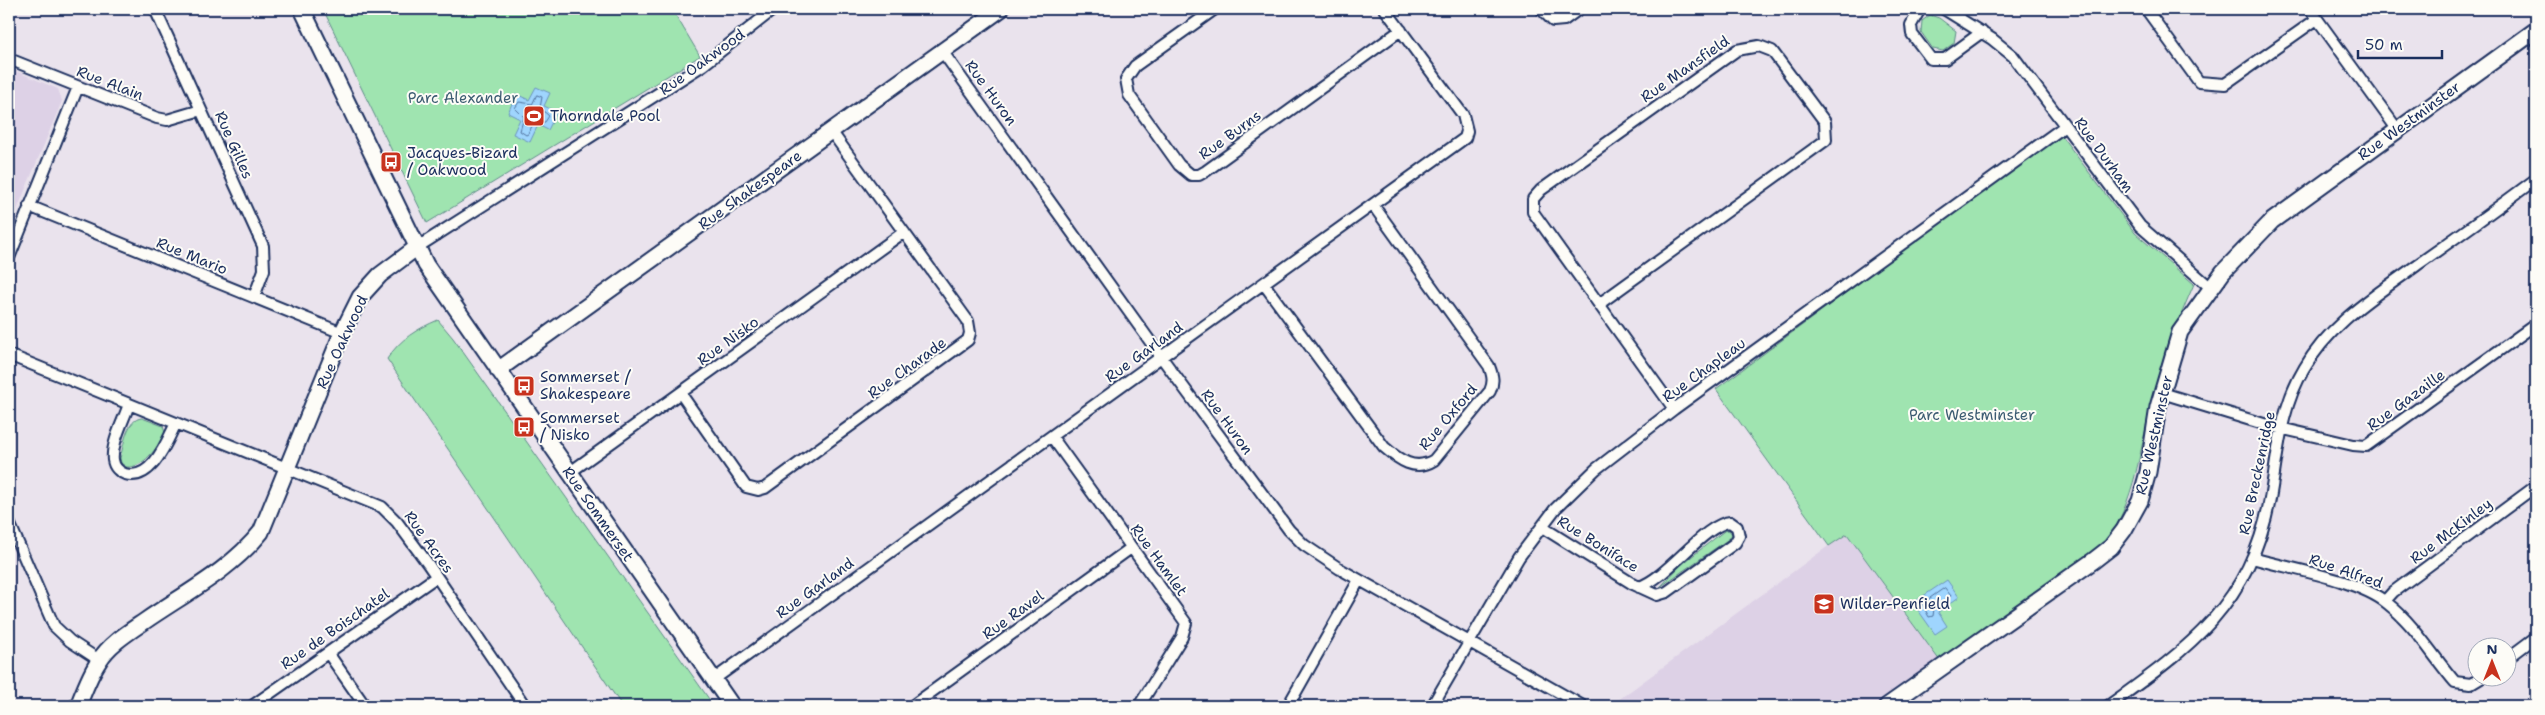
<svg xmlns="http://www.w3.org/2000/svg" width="2545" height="715" font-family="'Shantell Sans',sans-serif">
	<rect width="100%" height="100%" fill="#eae3ed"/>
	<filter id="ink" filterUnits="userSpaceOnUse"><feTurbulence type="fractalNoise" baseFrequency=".02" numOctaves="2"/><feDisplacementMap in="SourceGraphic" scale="10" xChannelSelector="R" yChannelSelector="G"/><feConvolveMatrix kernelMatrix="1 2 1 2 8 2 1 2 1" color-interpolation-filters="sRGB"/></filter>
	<g filter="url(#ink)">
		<path fill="#ddd1e6" d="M9 68 58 89 62 101 9 229Z
			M1846 533 1940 661 1879 706H1610Z"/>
		<path fill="#9fe4b0" stroke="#5d8a87" d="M323 9H672L700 56 427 223Z
			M1930 15 1939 18 1956 31 1954 43 1943 51 1933 49 1921 32 1922 21Z
			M2060 134 2135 233 2194 284C2179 319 2164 354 2154 391 2140 445 2137 502 2102 548L1940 661 1847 534 1829 546 1716 389Z
			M438 320 453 338 714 706H622L387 359C400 339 417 329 438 320Z
			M142 418 163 426 165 433C158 447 143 469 126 467L121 463 120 458C124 446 126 419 142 418Z
			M1729 530 1732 534 1730 538 1660 587 1681 565 1724 531Z"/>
		<path fill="#9fd5fe" stroke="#6a93be" d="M536 87 550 93 544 106 557 112 548 130 538 125 530 142 513 134 520 119 508 113 516 94 529 100Z
			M1947 580 1959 597 1938 612 1947 626 1935 634 1913 603Z"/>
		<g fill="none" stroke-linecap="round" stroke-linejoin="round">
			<path stroke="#50719e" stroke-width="1" d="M537 95 542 97 540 108 549 116 545 122H534L528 134 526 135 520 131 524 117 515 108 519 102 532 104Z
				M1945 588 1951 596 1934 609 1933 616 1929 617 1922 604Z"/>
			<g stroke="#1b2f5e" stroke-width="14">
				<path id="street" d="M155 9 263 246 264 270 254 297
					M1215 9 1135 66 1126 79 1129 95 1179 165 1191 175H1199L1206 171 1401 30
					M1541 9 1553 21 1564 20 1579 9
					M1920 9 1911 25 1912 34 1931 59H1945L1982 32
					M1944 9 1992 39 2013 56 2140 226 2211 288
					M2146 9 2199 82 2225 84 2317 19
					M2310 9 2397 129
					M942 51 1162 358 1289 530 1304 545 1340 569 1583 706
					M9 59 157 118 167 120 201 110
					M29 206 342 333
					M416 248 703 65 774 9
					M9 258 78 87
					M1264 284 1384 447C1399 460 1415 472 1434 460L1490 391C1494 382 1493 376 1489 366L1373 205
					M1599 304 1826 140 1825 122 1772 51 1759 46 1737 50 1541 190 1533 199V212L1538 219 1674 409
					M9 355 382 507 397 522 428 564 525 706
					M2162 393 2267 425 2353 445 2366 446 2536 324
					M681 394 746 487 758 490 765 488 968 340 970 333 968 321 831 131
					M129 404C124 420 111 443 113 460 114 467 119 472 125 474 152 482 167 441 176 423
					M1052 437 1186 623 1182 637 1139 706
					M569 473 904 232
					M9 522 54 626 70 641 99 660
					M1542 527 1633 584 1657 595 1667 592 1735 543 1739 536 1737 527 1730 522C1704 524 1668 578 1639 587
					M2252 558C2290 569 2357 579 2387 603 2415 625 2432 655 2455 682L2471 684 2481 678
					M2385 601 2393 592 2536 486
					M328 653 365 706
					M2508 658 2536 637
					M713 680 1465 138 1467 131 1463 115 1385 9
					M252 706 436 577
					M912 706 1131 548
					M1288 706 1359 580
					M1432 706 1519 557 1555 509 1596 469 1674 409 2065 126
					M2108 706C2189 648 2250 605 2270 499 2278 454 2280 409 2304 369 2330 323 2375 296 2417 265 2457 237 2497 208 2536 179"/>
			</g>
			<g stroke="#1b2f5e" stroke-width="19">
				<path id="secondary" d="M302 9 426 265 732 706
					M498 370 1001 9
					M78 706C84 691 90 674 99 661 109 644 129 632 145 621 184 594 231 570 261 532L342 333 360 297 380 275 416 248
					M1887 706 2093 561 2111 547 2124 530 2140 501 2148 472 2158 407 2180 332 2223 272 2272 221 2536 30"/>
			</g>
			<use href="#street" stroke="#fdfcf7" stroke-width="10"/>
			<use href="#secondary" stroke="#fdfcf7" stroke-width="15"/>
		</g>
	</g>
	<defs>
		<g id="stadium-square" transform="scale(1.125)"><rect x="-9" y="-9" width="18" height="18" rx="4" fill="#c8321e" stroke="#fdfcf7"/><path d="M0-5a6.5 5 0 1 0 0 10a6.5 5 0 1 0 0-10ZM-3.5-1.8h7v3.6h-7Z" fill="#fff"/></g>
		<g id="bus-square" transform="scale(1.125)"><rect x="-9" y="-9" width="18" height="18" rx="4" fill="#c8321e" stroke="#fdfcf7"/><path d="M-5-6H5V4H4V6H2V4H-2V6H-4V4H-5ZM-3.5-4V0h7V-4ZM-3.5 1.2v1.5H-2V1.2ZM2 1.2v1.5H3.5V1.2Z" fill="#fff"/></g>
		<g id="school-square" transform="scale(1.125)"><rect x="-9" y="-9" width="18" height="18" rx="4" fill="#c8321e" stroke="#fdfcf7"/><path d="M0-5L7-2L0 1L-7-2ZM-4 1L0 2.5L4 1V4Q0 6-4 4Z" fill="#fff"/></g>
	</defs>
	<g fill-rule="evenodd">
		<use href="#stadium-square" x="534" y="116"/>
		<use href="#bus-square" x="391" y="162"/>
		<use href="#bus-square" x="524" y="386"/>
		<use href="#bus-square" x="524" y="427"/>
		<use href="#school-square" x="1824" y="604"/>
	</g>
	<g text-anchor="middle" stroke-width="4" stroke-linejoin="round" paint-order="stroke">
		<g font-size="15" fill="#1b2f5e" stroke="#fdfcf7">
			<text transform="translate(702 62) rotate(-36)" y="5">Rue Oakwood</text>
			<text transform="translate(1685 69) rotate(-35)" y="5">Rue Mansfield</text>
			<text transform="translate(110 83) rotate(21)" y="5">Rue Alain</text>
			<text transform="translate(991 93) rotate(54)" y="5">Rue Huron</text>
			<text transform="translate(2409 121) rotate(-36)" y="5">Rue Westminster</text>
			<text transform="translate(1230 135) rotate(-36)" y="5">Rue Burns</text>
			<text transform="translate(234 145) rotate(66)" y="5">Rue Gilles</text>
			<text transform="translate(2104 155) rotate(54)" y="5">Rue Durham</text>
			<text transform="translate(750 190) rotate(-36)" y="5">Rue Shakespeare</text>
			<text transform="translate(192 256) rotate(22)" y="5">Rue Mario</text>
			<text transform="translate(728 341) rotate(-36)" y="5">Rue Nisko</text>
			<text transform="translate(342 342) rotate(-65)" y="5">Rue Oakwood</text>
			<text transform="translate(1144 352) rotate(-36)" y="5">Rue Garland</text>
			<text transform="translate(907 368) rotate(-36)" y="5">Rue Charade</text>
			<text transform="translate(1704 370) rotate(-36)" y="5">Rue Chapleau</text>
			<text transform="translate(2406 400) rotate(-36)" y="5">Rue Gazaille</text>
			<text transform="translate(1448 417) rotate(-50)" y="5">Rue Oxford</text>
			<text transform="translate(1227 422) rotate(54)" y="5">Rue Huron</text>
			<text transform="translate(2154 435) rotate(-77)" y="5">Rue Westminster</text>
			<text transform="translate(2257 473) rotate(-78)" y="5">Rue Breckenridge</text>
			<text transform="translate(598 514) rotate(55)" y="5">Rue Sommerset</text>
			<text transform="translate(2451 531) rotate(-37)" y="5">Rue McKinley</text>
			<text transform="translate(429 542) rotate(54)" y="5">Rue Acres</text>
			<text transform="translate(1598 544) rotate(32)" y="5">Rue Boniface</text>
			<text transform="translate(1159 560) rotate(54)" y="5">Rue Hamlet</text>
			<text transform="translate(2346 571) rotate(19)" y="5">Rue Alfred</text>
			<text transform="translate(815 588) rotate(-36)" y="5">Rue Garland</text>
			<text transform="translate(1013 615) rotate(-36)" y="5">Rue Ravel</text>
			<text transform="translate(335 629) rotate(-35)" y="5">Rue de Boischatel</text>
		</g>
		<g font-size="15" fill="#3c5c72" stroke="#fdfcf7">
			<text x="463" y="103">Parc Alexander</text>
			<text x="1972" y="420">Parc Westminster</text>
		</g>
		<g font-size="15" fill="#1b2f5e" stroke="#fdfcf7" text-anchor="start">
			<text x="550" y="121">Thorndale Pool</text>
			<text x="407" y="158">Jacques-Bizard<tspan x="407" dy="17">/ Oakwood</tspan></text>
			<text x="540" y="382">Sommerset /<tspan x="540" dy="17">Shakespeare</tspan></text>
			<text x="540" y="423">Sommerset<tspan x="540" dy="17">/ Nisko</tspan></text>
			<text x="1840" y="609">Wilder-Penfield</text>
		</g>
	</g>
	<rect width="2545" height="715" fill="none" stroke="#fdfcf7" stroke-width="30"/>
	<rect x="15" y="15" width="2515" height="685" fill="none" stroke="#1b2f5e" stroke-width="2" filter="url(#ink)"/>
	<g transform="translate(2492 662)"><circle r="24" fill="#fdfcf7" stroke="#a3aaba"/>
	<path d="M0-4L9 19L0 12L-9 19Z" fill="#c8321e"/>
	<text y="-8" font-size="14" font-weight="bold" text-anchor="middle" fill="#1b2f5e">N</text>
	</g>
	<path d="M2358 50v8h84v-8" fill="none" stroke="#1b2f5e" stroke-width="2.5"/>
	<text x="2365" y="50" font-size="15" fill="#1b2f5e" stroke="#fdfcf7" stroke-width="4" paint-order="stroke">50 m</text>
</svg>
